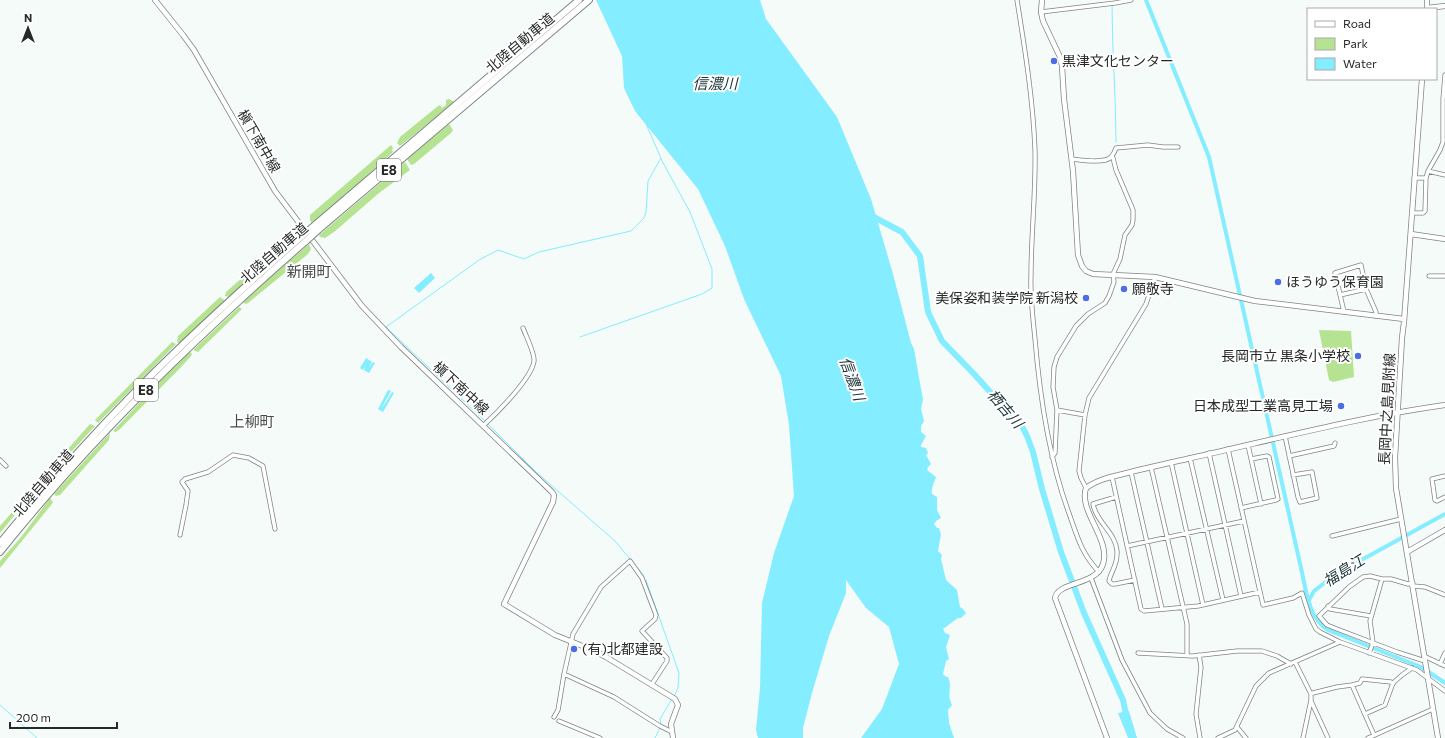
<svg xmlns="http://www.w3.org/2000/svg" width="1445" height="738" font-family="Commissioner,'Noto Sans JP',sans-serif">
	<rect width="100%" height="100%" fill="#f4fbf8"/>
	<path fill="#b5e391" d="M449 99 455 102 400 146 397 143 400 137 438 106 440 105 442 108 446 105V100Z
		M449 124 453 130 451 133 414 164 411 165 407 159Z
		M391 145 393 148 392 150 393 152 357 185 312 224 310 220V215Z
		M405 162 410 170 379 193 334 232 325 238 320 237 319 235Z
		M296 230 301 234 229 297 225 296 226 292Z
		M309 244 311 249 308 254 248 303 246 304 242 302Z
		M220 297 226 301 179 343 177 342 178 336Z
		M239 307 242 309 203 347 198 352 193 350Z
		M1319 330 1351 331 1354 377 1333 382 1329 380Z
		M172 342 176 344 98 423 95 420Z
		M190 352 192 354 191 356 182 366 120 429 116 432 113 431 173 367Z
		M90 424 95 426 40 486 37 484Z
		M110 433 109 440 60 495 56 496 54 494Z
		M34 487H36L37 488 0 533V526Z
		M50 498 53 502 51 505 0 568V561L22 536Z"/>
	<path fill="#84edff" d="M596 0H760L766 19 837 117 871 199 893 274 911 343 914 349 923 400 921 409 924 421 921 426V432L926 436 921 445V447L926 448 928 453 926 455 931 464 928 467 927 470 936 477C934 483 931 488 932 494L937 497V510L941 518 936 521 934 524 937 528H939L941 534 938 551 942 555 941 559 946 580 957 590 960 607 963 609 966 613 961 618H958L943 629 945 633 950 635 946 647 949 659 946 661 943 674 945 676 948 677C953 688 946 693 952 705L948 710 949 723 954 738H861L882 709 899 664 889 627 866 608 846 580V593L829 636 812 693 803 728V738H758L756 730 760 688 762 603 774 553 794 496 789 425 781 376 754 320 744 299 725 246 698 189 635 111 624 88 622 56Z
		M431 273 435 278 419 293 414 288Z
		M366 358 372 362 369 368 373 362 375 363 369 373 364 370 365 366 363 370 360 368Z
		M388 390 391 391 381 409 386 402 392 392 394 393 383 412 378 409Z
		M1129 711 1137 738H1128L1118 713Z"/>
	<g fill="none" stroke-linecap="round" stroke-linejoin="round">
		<path stroke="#84edff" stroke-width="1" d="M1112 5C1112 50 1116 96 1116 142
			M580 337 702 294 712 288V269L690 212 661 159
			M485 421 386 327 479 260 498 250 524 259 539 252 631 231 644 218 646 212 648 181 661 158 646 124
			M487 423 535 471 615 541 644 576
			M646 580 679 673 678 688 674 697
			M0 705 37 738
			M661 725 660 719 672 699
			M655 738 660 728"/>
		<path stroke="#84edff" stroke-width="4" d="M1146 0 1209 157 1301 568C1306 589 1308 618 1328 630L1421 667 1445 683
			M1309 600 1314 591 1336 574 1445 514"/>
		<path stroke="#84edff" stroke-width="6" d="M870 215 902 232 920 256 928 312 942 341 975 375 1008 412 1021 424 1027 436 1033 452 1042 489 1061 552 1084 613 1123 700 1127 719"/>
		<g stroke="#7f8583" stroke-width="5">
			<path id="street" d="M1017 0C1025 50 1033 99 1035 150 1036 192 1031 234 1031 276 1030 297 1033 318 1035 339 1040 399 1049 460 1070 516 1078 539 1082 554 1099 572
				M1041 12 1115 3 1131 0
				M1072 159C1081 160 1105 164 1111 157 1113 155 1115 151 1116 148L1148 145 1163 147H1178
				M1428 171 1445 175
				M1414 178H1426
				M1412 213H1423L1425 211 1426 178 1428 171 1440 150 1443 142V99L1445 75
				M1429 276H1445
				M1340 295 1366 289
				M1344 312 1335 273 1361 265 1366 289 1376 312V316
				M1057 410 1085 415
				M484 425C497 413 532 378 534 361 535 354 526 336 523 328
				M1285 436 1298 497 1300 502 1317 498 1312 472 1293 475
				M1248 445 1261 504
				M1228 449 1263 605 1293 598 1302 593 1309 615 1316 629 1320 632 1340 642 1417 670 1445 691
				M1209 453 1241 596
				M1289 456 1334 446 1335 443
				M1052 457 1055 453 1057 410 1053 387 1054 367 1057 357 1076 326 1088 314 1105 303 1109 296 1114 282 1113 274 1120 259 1125 235 1132 225 1133 220V210L1116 170 1113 158 1112 156
				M1190 458 1223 600
				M0 460 6 466
				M1171 462 1203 605
				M1151 467 1187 624V655
				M1131 472 1162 609
				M1445 476 1432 479 1435 500 1437 501 1445 497
				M1112 477 1141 609 1144 611 1198 606 1260 592
				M1086 488 1081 478 1079 471 1085 415 1089 398 1146 304 1155 277
				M1116 497 1093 504C1096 522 1116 533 1117 551 1118 566 1111 570 1109 581L1112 584H1115L1135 580
				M1241 508 1276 500 1278 499 1269 457 1267 456 1251 459
				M180 535 186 505 188 491 182 482 185 479 208 472 233 455 249 458 263 466 275 529
				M1332 536 1401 519
				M1127 546 1244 521
				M1091 578 1122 660 1150 713 1167 729 1183 738
				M1413 583 1408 584 1391 579H1382L1370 576 1363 577 1349 587 1319 616 1327 625 1337 629 1397 652 1425 661
				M1413 586 1425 587 1445 595
				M1328 606 1330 609 1371 616
				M1138 653 1193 656 1237 651H1262L1277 656 1291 664
				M1369 653 1373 643 1370 621 1382 579
				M1199 655 1201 667 1196 714 1200 738
				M1424 656 1445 666
				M1295 662 1311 694V700L1303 738
				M1440 664 1445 653
				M564 674 614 697 660 726 672 732
				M1352 685 1360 683 1362 679 1391 682 1393 684
				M1311 694 1313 693 1337 687 1352 685 1374 735
				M1311 701 1328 738
				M1365 714 1385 705 1393 683 1402 675 1412 668
				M554 717 558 710 564 674 573 634 601 587 630 561 642 578 656 615 655 619 642 631 667 658V661L652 684
				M559 721 600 738
				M1237 727 1246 738
				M1218 738 1235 730 1256 686 1269 673 1340 642
				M1368 738 1433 709"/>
		</g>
		<g stroke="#7f8583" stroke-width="6">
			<path id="secondary" d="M155 0 183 35 194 50 275 191 362 306 401 347 552 492 554 495 553 502 504 604 555 635 595 651 606 657 675 699 678 705 671 724 673 738
				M1042 0 1041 12 1043 21 1060 57 1062 66 1064 99 1073 171 1078 255 1082 266 1086 271 1093 274 1155 277 1255 301 1404 319
				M1427 0V9
				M1427 8 1445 6
				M1422 79 1404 322 1402 338 1395 457 1396 488 1399 506 1438 738
				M1411 234 1445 239
				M1407 552 1445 530
				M1107 738 1055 598C1058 581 1096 586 1103 564 1111 539 1078 511 1086 488 1097 480 1110 477 1123 474 1146 468 1169 463 1191 458 1276 439 1359 417 1445 405"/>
		</g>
		<g stroke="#7f8583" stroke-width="8">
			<path id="highway" d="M315 225 579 0
				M318 230 589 0
				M0 543C41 493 84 444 129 398 184 341 243 288 302 236
				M0 552C91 438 196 337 306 241"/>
		</g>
		<use href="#street" stroke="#fff" stroke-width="3.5"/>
		<use href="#secondary" stroke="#fff" stroke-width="4.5"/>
		<use href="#highway" stroke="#fff" stroke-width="6"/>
		<g stroke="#7f8583" stroke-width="8" stroke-linecap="butt">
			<path id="highway-bridge" d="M302 236 315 225
				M306 241 318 230"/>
		</g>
		<use href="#highway-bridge" stroke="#fff" stroke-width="6"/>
	</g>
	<g fill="#4c6ee2" stroke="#fff" stroke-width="1.5">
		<circle cx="1054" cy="61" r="4"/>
		<circle cx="1278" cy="282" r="4"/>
		<circle cx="1124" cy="289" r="4"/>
		<circle cx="1086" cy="298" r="4"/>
		<circle cx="1358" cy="356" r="4"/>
		<circle cx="1341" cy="406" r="4"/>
		<circle cx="574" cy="649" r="4"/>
	</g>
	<g text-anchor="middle" stroke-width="4" stroke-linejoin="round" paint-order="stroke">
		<g fill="#fff" stroke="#686969" stroke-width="1">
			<rect x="377" y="159" width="24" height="22" rx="3"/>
			<rect x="134" y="379" width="24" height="22" rx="3"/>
		</g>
		<g font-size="13" font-weight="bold" fill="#272929">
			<text x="389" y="175">E8</text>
			<text x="146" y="395">E8</text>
		</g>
		<g font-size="14" fill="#272929" stroke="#fff">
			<text transform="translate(520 43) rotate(-40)" y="5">北陸自動車道</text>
			<text transform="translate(259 141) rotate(60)" y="5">槇下南中線</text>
			<text transform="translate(274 253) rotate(-41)" y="5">北陸自動車道</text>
			<text transform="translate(461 388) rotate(43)" y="5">槇下南中線</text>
			<text transform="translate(1387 409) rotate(-87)" y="5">長岡中之島見附線</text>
			<text transform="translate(43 483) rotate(-49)" y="5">北陸自動車道</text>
		</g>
		<g font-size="14" fill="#272929" stroke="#fff" text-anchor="start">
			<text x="1062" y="66">黒津文化センター</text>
			<text x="1286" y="287">ほうゆう保育園</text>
			<text x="1132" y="294">願敬寺</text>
			<text x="1078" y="303" text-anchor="end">美保姿和装学院 新潟校</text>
			<text x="1350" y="361" text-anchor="end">長岡市立 黒条小学校</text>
			<text x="1333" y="411" text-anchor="end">日本成型工業高見工場</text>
			<text x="582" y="654">(有)北都建設</text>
		</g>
		<g font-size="15" font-style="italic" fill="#1b3438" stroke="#fff">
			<text x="715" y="89">信濃川</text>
			<text transform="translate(852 379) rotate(70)" y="5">信濃川</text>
			<text transform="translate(1005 409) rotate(49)" y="5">栖吉川</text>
			<text transform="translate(1344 571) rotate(-32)" y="5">福島江</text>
		</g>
		<g font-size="15" fill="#474d4b" stroke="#fff">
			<text x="309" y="277">新開町</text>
			<text x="252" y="427">上柳町</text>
		</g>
	</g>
	<rect x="1307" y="8" width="130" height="72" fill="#ffffff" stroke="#a9a9a9"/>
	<rect x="1315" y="21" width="20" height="6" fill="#ffffff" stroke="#a9a9a9"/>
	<text x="1343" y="28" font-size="12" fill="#272929">Road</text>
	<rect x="1315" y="38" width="20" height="12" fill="#b5e391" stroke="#a9a9a9"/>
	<text x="1343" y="48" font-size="12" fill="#272929">Park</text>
	<rect x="1315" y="58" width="20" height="12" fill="#84edff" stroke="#a9a9a9"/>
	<text x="1343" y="68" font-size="12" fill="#272929">Water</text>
	<g transform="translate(28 28)" stroke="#ffffff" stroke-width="3" paint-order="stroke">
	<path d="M0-3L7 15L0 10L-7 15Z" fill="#272929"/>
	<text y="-6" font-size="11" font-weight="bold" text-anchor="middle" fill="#272929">N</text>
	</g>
	<path d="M10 722v6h107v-6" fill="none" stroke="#272929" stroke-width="2"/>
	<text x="16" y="722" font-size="12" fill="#272929" stroke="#ffffff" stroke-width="3" paint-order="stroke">200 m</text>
</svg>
